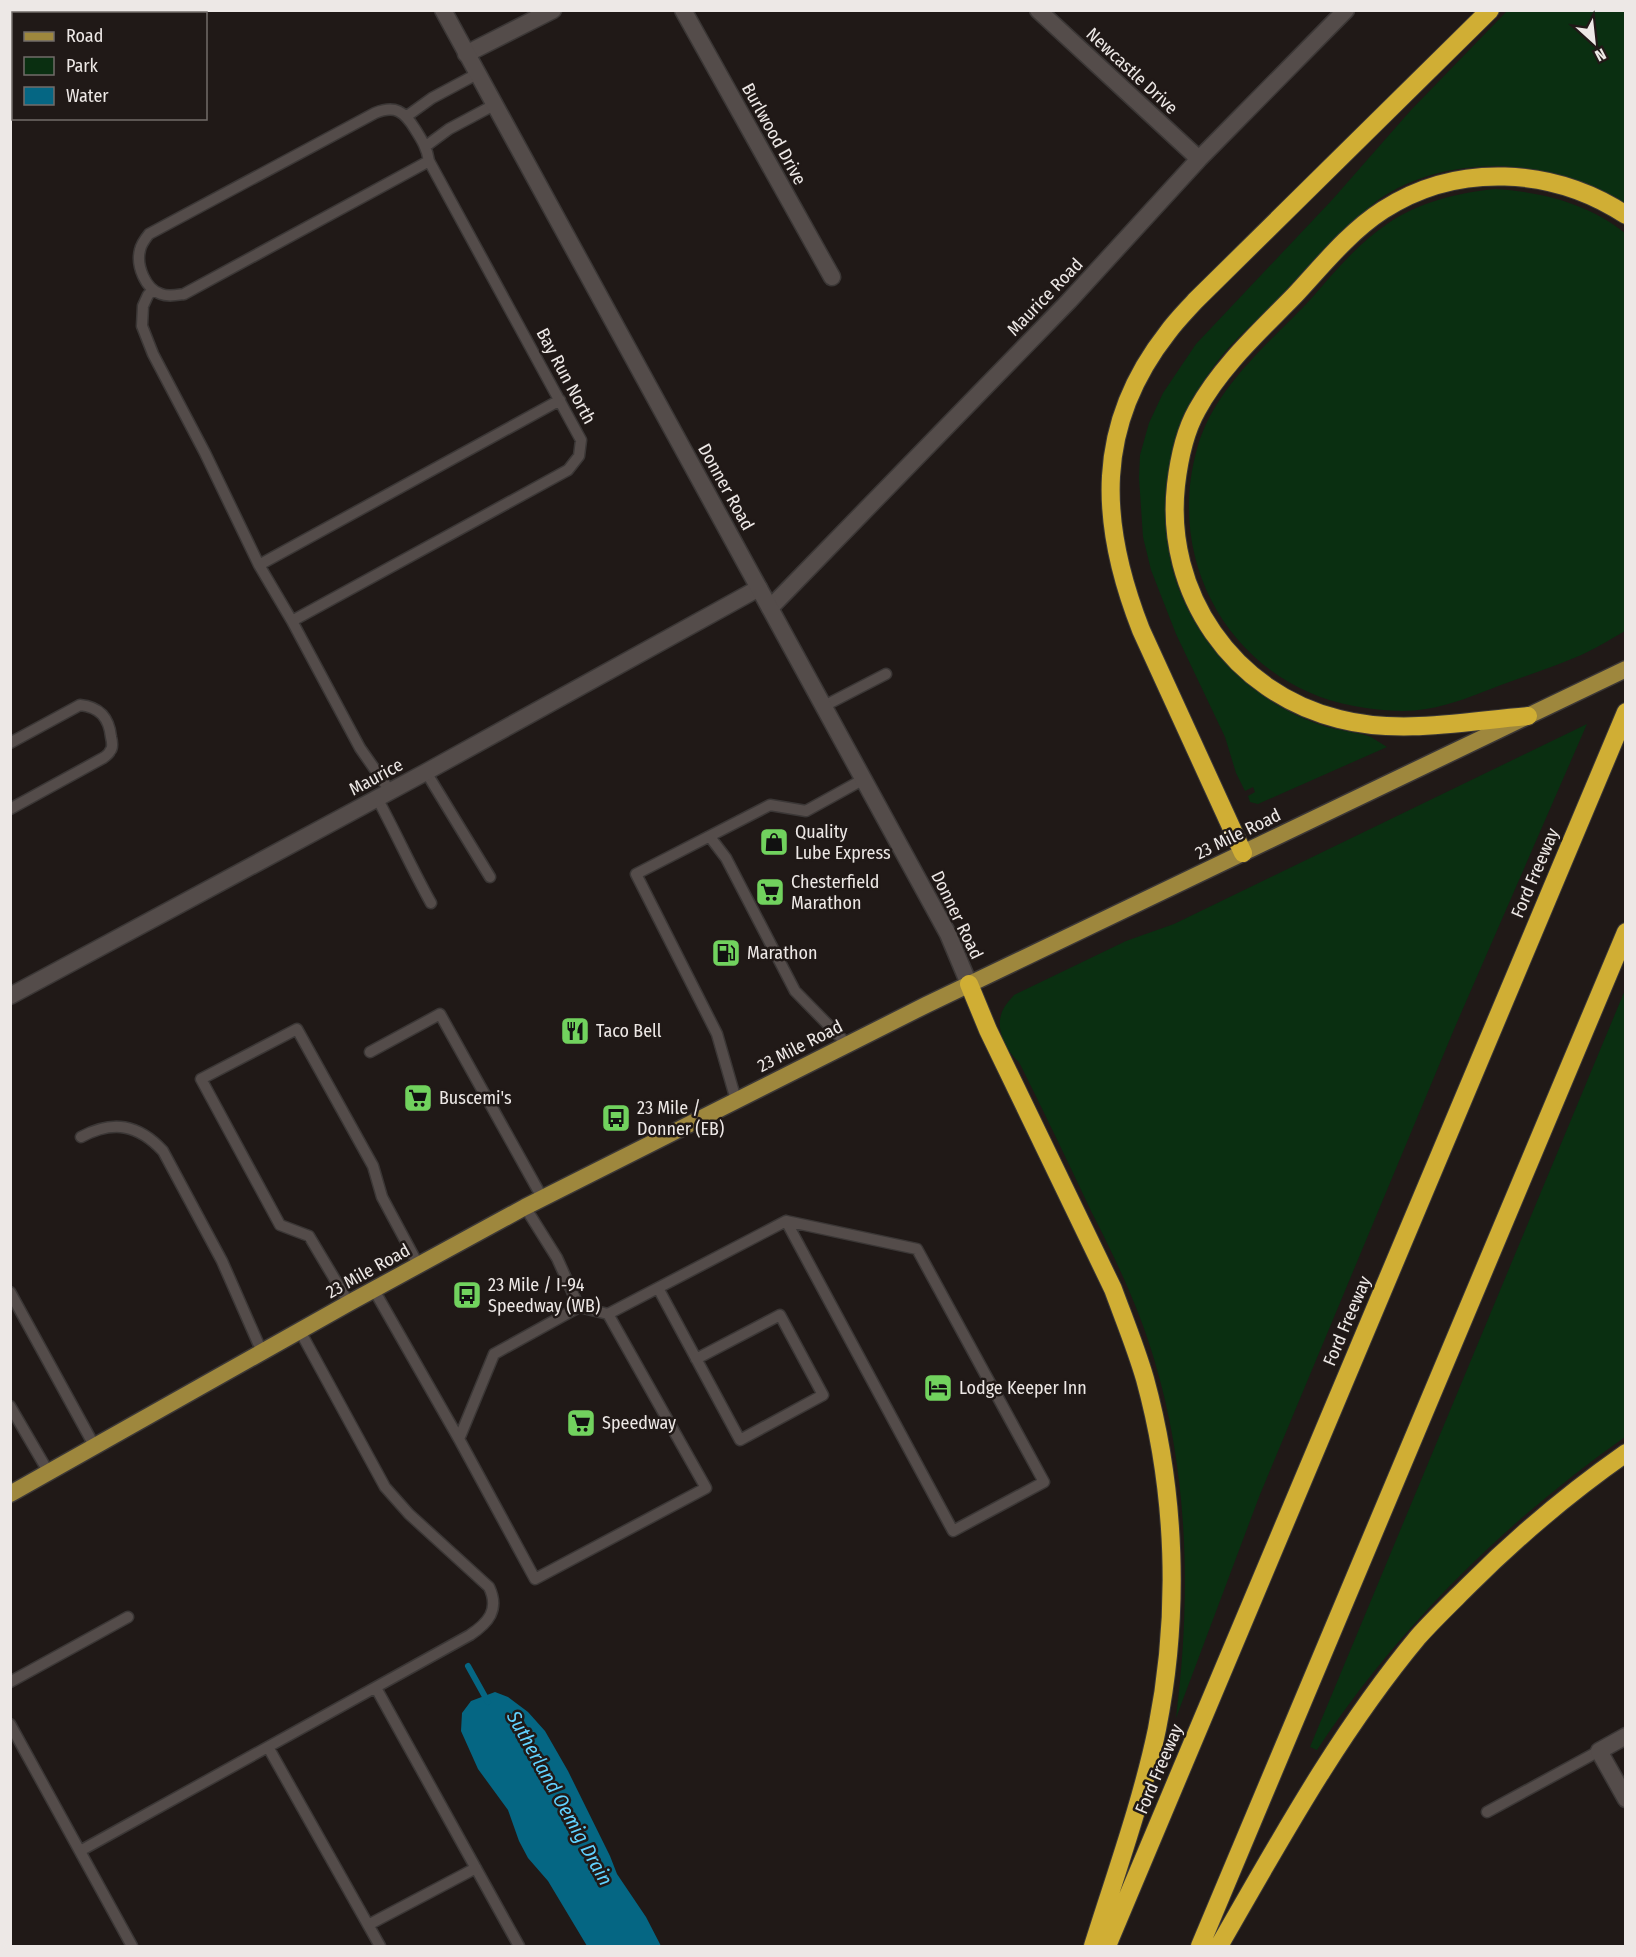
<svg xmlns="http://www.w3.org/2000/svg" width="1636" height="1957" font-family="'Fira Sans Condensed',sans-serif">
	<rect width="100%" height="100%" fill="#201917"/>
	<path fill="#0a2f11" d="M1507 11H1625V204C1557 158 1448 151 1378 200 1371 206 1364 212 1357 218 1328 247 1299 276 1271 306 1254 323 1235 339 1220 358 1173 419 1155 487 1171 563 1183 615 1216 661 1258 692 1279 708 1302 719 1327 727 1340 731 1359 732 1371 737 1376 740 1382 744 1387 747L1258 804 1250 802 1248 796 1255 792 1253 787 1245 791 1236 773 1225 737 1176 634 1151 570 1143 537 1139 478 1140 455 1149 423 1163 393 1196 344 1332 200 1411 110Z
		M1495 189C1543 192 1588 204 1625 233V631C1609 640 1592 651 1574 658 1550 668 1525 676 1501 685 1477 694 1452 705 1426 709 1403 713 1377 710 1354 706 1235 684 1164 566 1197 449 1213 389 1268 344 1309 301 1333 274 1357 244 1387 224 1419 202 1457 193 1495 189Z
		M1587 724 1455 1027 1259 1497 1176 1718C1191 1598 1189 1475 1154 1359 1139 1308 1116 1260 1092 1213 1068 1162 1044 1112 1019 1062 1007 1052 996 1031 1001 1015 1003 1007 1009 1001 1014 995L1126 941 1174 924Z
		M1625 990V1437C1505 1522 1399 1626 1317 1750L1310 1747Z"/>
	<path fill="#056683" d="M495 1692 508 1697 528 1712 545 1731 568 1771 610 1856 617 1874 646 1917 661 1946H587L548 1881 528 1858 519 1841 508 1810 478 1769 461 1731 462 1713 471 1701Z"/>
	<g fill="none" stroke-linecap="round" stroke-linejoin="round">
		<path stroke="#056683" stroke-width="6" d="M468 1666 488 1702"/>
		<g stroke="#3b3736" stroke-width="13">
			<path id="service" d="M407 116 432 98 477 74
				M426 146 449 129 494 105
				M153 290 148 295 143 306 142 326 153 354 205 453 259 565 292 621 360 748 390 791
				M259 565 560 400
				M292 621 568 470 579 456 581 440 429 161C427 148 422 140 415 129 404 111 395 105 375 113L149 234C145 239 141 244 140 250 136 265 145 289 161 294 168 297 177 295 184 294L429 161
				M824 706 886 674
				M10 743 80 705C100 707 109 718 111 737 112 741 113 748 110 751 109 754 106 756 103 758L10 809
				M426 772 490 877
				M377 798C396 833 412 869 431 903
				M710 837 726 858 795 991 847 1044
				M370 1052 440 1014 543 1199
				M736 1100 717 1034 636 874 770 805 806 811 864 779
				M81 1137C113 1120 138 1124 163 1151L222 1261 262 1352
				M658 1288 740 1440 823 1395 780 1315 696 1359
				M374 1290 459 1439 535 1579 706 1488 608 1314 579 1307 557 1258 525 1207
				M10 1292 95 1447
				M349 1303 309 1236 280 1225 201 1079 297 1029 373 1166 382 1197 419 1266
				M608 1314 786 1221 917 1249 1044 1482 953 1531 786 1221
				M10 1406 49 1473
				M459 1439 494 1354 579 1307
				M10 1682 128 1617
				M376 1688 519 1946
				M10 1724 132 1946
				M268 1747 380 1946
				M1487 1812 1599 1751
				M80 1851 470 1635C488 1623 500 1610 489 1587L409 1514 385 1487 300 1331
				M368 1925 476 1868"/>
		</g>
		<g stroke="#3b3736" stroke-width="19">
			<path id="minor" d="M683 10 832 277
				M1038 10 1199 159
				M466 54 553 10
				M770 608 1069 301 1199 159 1346 10
				M10 996 426 772 759 588
				M1626 1736 1599 1751 1626 1799"/>
		</g>
		<g stroke="#3b3736" stroke-width="19">
			<path id="tertiary" d="M443 10 948 934 969 984"/>
		</g>
		<g stroke="#3b3736" stroke-width="19">
			<path id="primary" d="M10 1494 349 1303 525 1207 926 1005 1626 669"/>
		</g>
		<g stroke="#3b3736" stroke-width="20">
			<path id="motorway" d="M1528 716C1467 721 1400 735 1339 719 1233 693 1164 593 1176 485 1179 459 1184 433 1197 410 1221 366 1260 331 1295 295 1322 266 1349 232 1383 210 1457 162 1553 167 1626 215
				M1243 853 1141 630C1099 523 1094 426 1168 332 1176 321 1186 311 1195 301L1490 10
				M969 984 988 1030 1113 1289C1124 1319 1136 1348 1145 1379 1176 1492 1180 1614 1157 1729 1142 1801 1115 1876 1093 1946
				M1107 1946 1626 712
				M1200 1946 1626 932
				M1219 1946C1280 1840 1339 1732 1418 1637 1434 1619 1452 1602 1469 1585 1518 1536 1569 1493 1626 1453"/>
		</g>
		<use href="#service" stroke="#544c4a" stroke-width="10"/>
		<use href="#minor" stroke="#544c4a" stroke-width="16"/>
		<use href="#tertiary" stroke="#544c4a" stroke-width="16"/>
		<use href="#primary" stroke="#9e873d" stroke-width="16"/>
		<use href="#motorway" stroke="#d0ae34" stroke-width="18"/>
	</g>
	<defs>
		<g id="shop-square" transform="scale(1.5)"><rect x="-9" y="-9" width="18" height="18" rx="4" fill="#71d25e" stroke="#201917"/><path d="M-5-2.5h2.3a2.7 3.5 0 0 1 5.4 0H5L5.5 6h-11ZM-1.5-2.5h3a1.5 2.3 0 0 0-3 0Z" fill="#111"/></g>
		<g id="supermarket-square" transform="scale(1.5)"><rect x="-9" y="-9" width="18" height="18" rx="4" fill="#71d25e" stroke="#201917"/><path d="M-6-5.5h2.5l.6 2H6L4.5 2H-2.5L-4.4-4H-6ZM-1.5 3.2a1.3 1.3 0 1 0 .1 0ZM3 3.2a1.3 1.3 0 1 0 .1 0Z" fill="#111"/></g>
		<g id="fuel-square" transform="scale(1.5)"><rect x="-9" y="-9" width="18" height="18" rx="4" fill="#71d25e" stroke="#201917"/><path d="M-5.5-6h7V0h2V4h1.3V-2.5L3-4.5l.8-.8L6-3V5H2.5V1h-1V6h-7ZM-4.2-4.7v3.2H.2V-4.7Z" fill="#111"/></g>
		<g id="restaurant-square" transform="scale(1.5)"><rect x="-9" y="-9" width="18" height="18" rx="4" fill="#71d25e" stroke="#201917"/><path d="M-5-6h1v4h1v-4h1v4h1v-4h1v5L-1.5 .5V6h-2V.5L-5-1ZM5-6V6H3V1.5H1.5Q1.5-4 5-6Z" fill="#111"/></g>
		<g id="bus-square" transform="scale(1.5)"><rect x="-9" y="-9" width="18" height="18" rx="4" fill="#71d25e" stroke="#201917"/><path d="M-5-6H5V4H4V6H2V4H-2V6H-4V4H-5ZM-3.5-4V0h7V-4ZM-3.5 1.2v1.5H-2V1.2ZM2 1.2v1.5H3.5V1.2Z" fill="#111"/></g>
		<g id="hotel-square" transform="scale(1.5)"><rect x="-9" y="-9" width="18" height="18" rx="4" fill="#71d25e" stroke="#201917"/><path d="M-6-4.5h1.5V1H6V5H4.5V3h-9V5H-6ZM-4 0a1.8 1.8 0 1 1 3.6 0ZM.5 0V-2.5h3Q6-2.5 6 0Z" fill="#111"/></g>
	</defs>
	<g fill-rule="evenodd">
		<use href="#shop-square" x="774" y="842"/>
		<use href="#supermarket-square" x="770" y="892"/>
		<use href="#fuel-square" x="726" y="953"/>
		<use href="#restaurant-square" x="575" y="1031"/>
		<use href="#supermarket-square" x="418" y="1098"/>
		<use href="#bus-square" x="616" y="1118"/>
		<use href="#bus-square" x="467" y="1295"/>
		<use href="#hotel-square" x="938" y="1388"/>
		<use href="#supermarket-square" x="581" y="1423"/>
	</g>
	<g text-anchor="middle" stroke-width="5" stroke-linejoin="round" paint-order="stroke">
		<g font-size="18" fill="#ede8e6" stroke="#201917">
			<text transform="translate(1132 71) rotate(43)" y="6">Newcastle Drive</text>
			<text transform="translate(774 134) rotate(61)" y="6">Burlwood Drive</text>
			<text transform="translate(1045 297) rotate(-46)" y="6">Maurice Road</text>
			<text transform="translate(566 376) rotate(62)" y="6">Bay Run North</text>
			<text transform="translate(726 487) rotate(61)" y="6">Donner Road</text>
			<text transform="translate(376 777) rotate(-28)" y="6">Maurice</text>
			<text transform="translate(1238 834) rotate(-26)" y="6">23 Mile Road</text>
			<text transform="translate(1535 873) rotate(-67)" y="6">Ford Freeway</text>
			<text transform="translate(957 915) rotate(64)" y="6">Donner Road</text>
			<text transform="translate(800 1046) rotate(-27)" y="6">23 Mile Road</text>
			<text transform="translate(368 1271) rotate(-29)" y="6">23 Mile Road</text>
			<text transform="translate(1347 1321) rotate(-67)" y="6">Ford Freeway</text>
			<text transform="translate(1159 1769) rotate(-67)" y="6">Ford Freeway</text>
		</g>
		<g font-size="18" fill="#ede8e6" stroke="#201917" text-anchor="start">
			<text x="795" y="838">Quality<tspan x="795" dy="21">Lube Express</tspan></text>
			<text x="791" y="888">Chesterfield<tspan x="791" dy="21">Marathon</tspan></text>
			<text x="747" y="959">Marathon</text>
			<text x="596" y="1037">Taco Bell</text>
			<text x="439" y="1104">Buscemi's</text>
			<text x="637" y="1114">23 Mile /<tspan x="637" dy="21">Donner (EB)</tspan></text>
			<text x="488" y="1291">23 Mile / I-94<tspan x="488" dy="21">Speedway (WB)</tspan></text>
			<text x="959" y="1394">Lodge Keeper Inn</text>
			<text x="602" y="1429">Speedway</text>
		</g>
		<g font-size="20" font-style="italic" fill="#61d2ff" stroke="#201917">
			<text transform="translate(560 1798) rotate(61)" y="7">Sutherland Oemig Drain</text>
		</g>
	</g>
	<rect width="1636" height="1957" fill="none" stroke="#ede8e6" stroke-width="24"/>
	<rect x="12" y="12" width="195" height="108" fill="#201917" stroke="#726c6a" stroke-width="1.5"/>
	<rect x="24" y="32" width="30" height="9" fill="#9e873d" stroke="#726c6a" stroke-width="1.5"/>
	<text x="66" y="42" font-size="18" fill="#ede8e6">Road</text>
	<rect x="24" y="57" width="30" height="18" fill="#0a2f11" stroke="#726c6a" stroke-width="1.5"/>
	<text x="66" y="72" font-size="18" fill="#ede8e6">Park</text>
	<rect x="24" y="87" width="30" height="18" fill="#056683" stroke="#726c6a" stroke-width="1.5"/>
	<text x="66" y="102" font-size="18" fill="#ede8e6">Water</text>
	<g transform="translate(1594 42) rotate(153)" stroke="#201917" stroke-width="4.5" paint-order="stroke">
	<path d="M0-4.5L10 22L0 15L-10 22Z" fill="#ede8e6"/>
	<text y="-9" font-size="16" font-weight="bold" text-anchor="middle" fill="#ede8e6">N</text>
	</g>
</svg>
